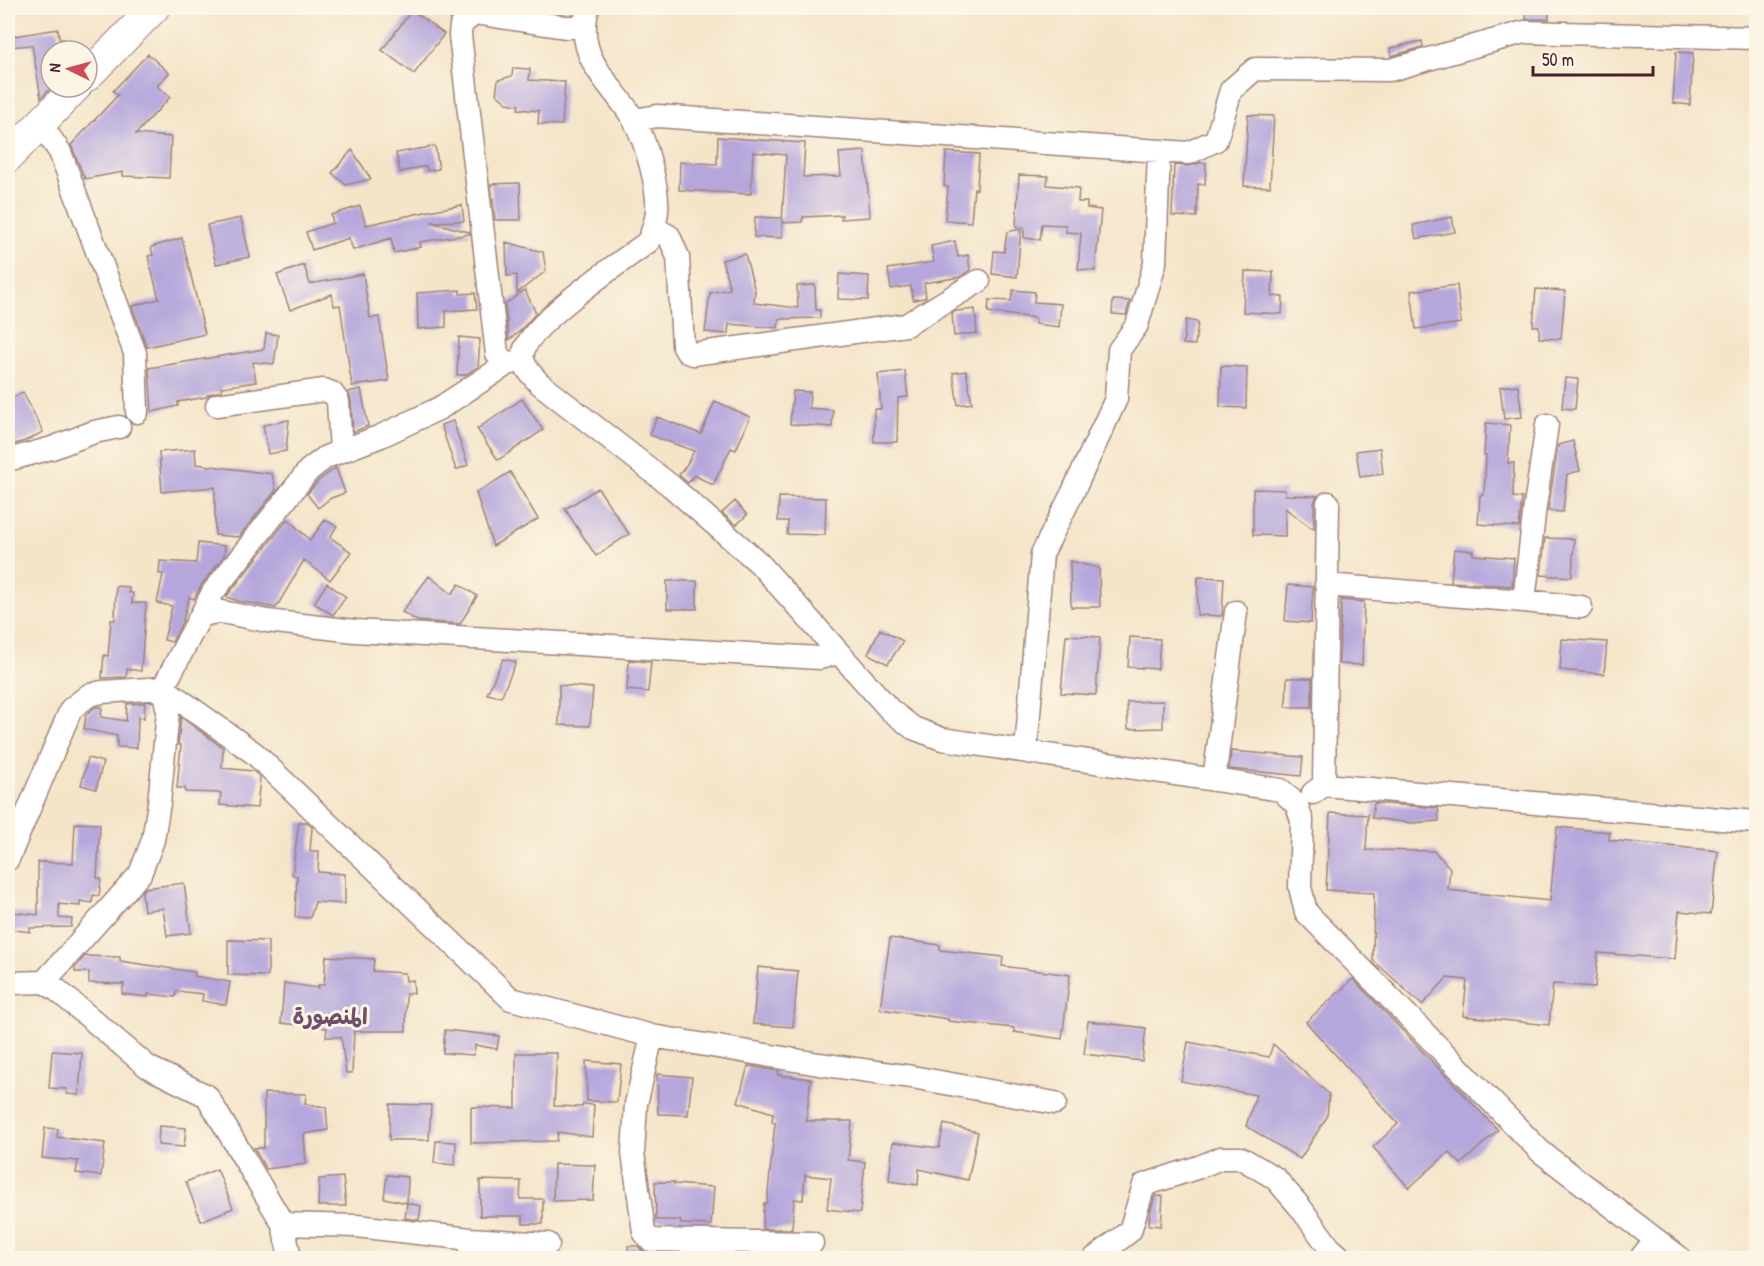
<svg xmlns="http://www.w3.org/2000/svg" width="1764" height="1266" font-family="'Patrick Hand','Playpen Sans Arabic',sans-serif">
	<rect width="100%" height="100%" fill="#fcf5e5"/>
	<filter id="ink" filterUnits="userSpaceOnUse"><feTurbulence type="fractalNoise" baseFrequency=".0167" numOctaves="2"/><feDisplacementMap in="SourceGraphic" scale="12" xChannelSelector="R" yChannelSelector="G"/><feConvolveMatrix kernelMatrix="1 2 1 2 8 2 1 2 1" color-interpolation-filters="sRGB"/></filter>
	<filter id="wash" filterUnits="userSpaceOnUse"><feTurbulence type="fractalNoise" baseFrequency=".008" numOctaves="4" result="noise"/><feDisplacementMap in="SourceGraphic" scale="24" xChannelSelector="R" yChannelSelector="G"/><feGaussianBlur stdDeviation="1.35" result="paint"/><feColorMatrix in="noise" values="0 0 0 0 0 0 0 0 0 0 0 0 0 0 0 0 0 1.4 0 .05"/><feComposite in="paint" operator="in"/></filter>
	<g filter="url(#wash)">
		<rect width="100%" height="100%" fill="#f4e5c9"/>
		<g id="blocks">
			<path fill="#b5a7dc" d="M1526 8H1549V19H1526Z
				M412 10 444 34 414 74 382 50Z
				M58 29 59 39H64V51H51V88L41 98 32 45 8 47V37Z
				M1422 41 1423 47 1391 56 1390 48Z
				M1676 52 1693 53 1690 105 1673 103Z
				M148 54 169 73 157 86 170 97 136 134 171 137 169 178 123 176V172L85 179 71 145 118 95 113 91Z
				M513 68 530 69 529 80 565 82 562 125 538 124 539 111 518 109 519 105 507 103 496 94 498 80 512 76Z
				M1248 115 1274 116 1270 187 1244 186Z
				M718 137 805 143 803 177 841 176 839 153 865 151 870 217 841 219 842 215 803 217 802 222 782 223 786 155 753 152 751 194 679 190 680 162 717 164Z
				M435 146 439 169 427 171 426 166 400 172 396 153Z
				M352 150 371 179 346 185 332 173Z
				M946 152 979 154 977 189 974 188 971 222 945 220 948 187 944 186Z
				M1200 163H1206L1205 185 1198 184 1197 217 1172 216 1174 165 1189 166Z
				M1019 175 1048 176 1047 185 1079 188 1078 202H1087V208L1101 210 1095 271 1078 269 1081 233 1066 232V225L1042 224 1040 240 1024 238V227L1016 226Z
				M520 183 521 220H495L491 184Z
				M462 205 464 221 431 222 469 232 470 234 420 242 421 247 394 253 391 238 353 250 349 238 312 250 306 232 333 223 331 215 360 206 366 225 434 210Z
				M755 217 782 218V238L754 237Z
				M1452 217 1455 232 1416 239 1413 225Z
				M241 218 250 257 216 264 207 225Z
				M1021 229 1017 277 992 274 994 251 1004 252 1007 232Z
				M182 238 205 334 147 347 132 306 159 299 148 256 153 255 151 247Z
				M955 241 958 257 968 255 970 270 960 277 924 283 926 297 924 298 913 300 911 286 891 289 888 269 934 262 931 246Z
				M506 242 543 252 546 271 517 293V275L507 276Z
				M745 254 755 291 754 303 798 308 797 286 815 285 816 310H820V318L779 319 778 328 729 324 728 334 705 332 710 293 730 289 722 260Z
				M304 265 310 284 363 274 370 318 379 317 389 381 352 386 340 305 334 306 332 294 290 310 277 275Z
				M1245 271 1273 272 1272 296 1283 297 1282 314 1243 312Z
				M839 274 869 276 868 300 838 299Z
				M1457 285 1461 323 1416 329 1411 291Z
				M1536 289 1565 291 1561 339 1539 338V326H1533Z
				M460 290V294L475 293 477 309 446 311V327L418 329 417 293Z
				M525 290 536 313 520 331 509 340 505 304Z
				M1013 290 1035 292 1034 302 1061 304 1059 327 1035 324V318L988 312 989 300 1011 301Z
				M1113 300 1130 301 1126 315 1112 314Z
				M975 309 977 333 954 336 952 313 956 311Z
				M1186 320 1198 322 1195 345 1183 344Z
				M266 333 278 335 274 364 253 362 256 382 221 387 222 391 209 394 206 397 178 402V406L152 412 149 368 264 349Z
				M459 337 480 339 478 367 465 375H457Z
				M1221 366 1247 367 1246 408 1220 407Z
				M905 371 908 397 898 398 897 442H874V409H881L878 374Z
				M966 371 972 403 958 405 953 373Z
				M1565 378 1578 379 1575 409 1562 408Z
				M1518 385 1522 417 1504 419 1500 387Z
				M361 389 368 426 353 432 351 400 348 392Z
				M793 391 810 392 809 408 833 410 832 427 790 424Z
				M23 392 43 432 25 441 8 446V400Z
				M522 399 543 430 498 460 477 429Z
				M715 401 750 417 736 450 731 448 713 485 694 475 688 483 679 475 687 464 694 451 650 435 657 417 701 434Z
				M289 420 286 451 268 454 263 425Z
				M453 421 468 465 456 470 441 425Z
				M1486 423 1510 425 1508 463H1514L1513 497 1522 498 1519 527 1478 524 1480 495H1484L1486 455H1484Z
				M1573 441 1580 471 1567 474 1563 512 1548 511 1558 445Z
				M1380 448 1383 474 1360 477 1356 451Z
				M195 449 196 464 272 474 276 490 239 537 215 535V487L162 492 159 452Z
				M336 468 345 493 331 498 318 508 307 494 319 480Z
				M510 472 538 519 493 546 476 493Z
				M598 488 629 534 596 556 565 509Z
				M1253 489 1285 490V495L1317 496 1314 503V528L1310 527 1285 508V536L1253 535Z
				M779 497 826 498 825 535 787 534 788 521H778Z
				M735 501 747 515 736 525 722 513Z
				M288 519 310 540 325 520 337 526 330 537 351 552 330 580 304 560 276 608 238 601 226 597Z
				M1545 538 1574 539 1572 577 1541 575Z
				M198 543 225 546 224 556 202 584 194 599 189 597 183 620 172 642 164 640 172 606 157 603 163 574H159L160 561 196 563Z
				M1454 549 1473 551V555L1514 558 1512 586 1451 582Z
				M1070 561 1099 568 1100 607H1071Z
				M429 576 452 594 459 584 477 596 460 624 417 621 402 612Z
				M1198 577 1224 578 1222 616 1197 615Z
				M667 581H697V609H667Z
				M327 583 346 597 333 615 314 603Z
				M1288 585 1313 587 1311 623 1285 621Z
				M116 586 129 587V593H133L132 603H146L141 671 127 669 126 677 102 678 104 655 108 656 111 620H115Z
				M1341 600 1364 602 1362 665 1339 664Z
				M880 629 903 641 888 664 868 654Z
				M1066 635 1100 637 1096 695 1061 693Z
				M1130 637 1160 639 1158 669 1128 667Z
				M1562 639 1607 642 1604 674 1560 670Z
				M503 659 516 662 501 697 487 694Z
				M629 660 651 662 648 692 627 690Z
				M1287 678H1312V707H1286Z
				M559 685 593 688 590 726 559 725Z
				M1163 701V728L1128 729 1127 702Z
				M145 703 144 718 138 717 137 748 117 747V736L84 729 86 715 95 707H102L101 717 126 721 127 704Z
				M181 717 223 748 222 768 253 771 260 777 257 808 220 805 221 793 185 792V788H177L181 745H178Z
				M1231 751 1303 757 1301 776 1229 769Z
				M88 758 103 762 96 789 81 785Z
				M1374 803 1438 808 1439 821 1412 823 1372 818Z
				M1330 813 1368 815 1366 850 1434 851 1450 868 1448 890 1550 901 1557 827 1610 832 1609 840 1718 851 1711 914 1679 911 1675 959 1598 953 1595 987 1553 984 1549 1025 1463 1016 1467 980 1447 978 1422 1005 1373 960 1374 893 1326 890Z
				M299 822H307L312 827 310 851H319L318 872 345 874V904L315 902 310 918 295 917 297 876 292 875Z
				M75 823 100 824 97 878 101 879 99 896 93 895 92 903 80 901V906L59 904V918L72 919 71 927 30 928V932L9 929 12 912 38 915V862L73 863Z
				M184 883 191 933 167 936 163 908 144 911 142 892 145 888Z
				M890 938 940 945V950L1003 957 1002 966 1070 975 1062 1039 1014 1032V1028L948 1021V1019L880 1009Z
				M228 940 268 941V976L228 975Z
				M85 956 120 957V961L195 972 194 976 230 982 226 1005 202 1001 203 994 177 991 175 997 148 994V997L122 994 124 984 89 983V972H75V968Z
				M326 956 374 959 373 971 405 973 406 981 413 980 414 993 406 994V1031H354L352 1073H346L341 1037H326L327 1028 281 1023 284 983 318 988V985H324Z
				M758 967 798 971 793 1027 753 1024Z
				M1353 979 1498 1130 1461 1164 1449 1152 1409 1188 1373 1147 1398 1124 1306 1022Z
				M1088 1021 1146 1028 1142 1061 1084 1054Z
				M445 1030 499 1036 497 1049 475 1045 474 1055 443 1053Z
				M1188 1042 1269 1057 1273 1044 1329 1094 1327 1117 1300 1159 1246 1126 1256 1095 1181 1081Z
				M52 1051 82 1053 79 1095 67 1094V1089L49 1088Z
				M516 1053H557L554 1106 582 1107 583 1104 594 1105 592 1137 558 1132 557 1141 471 1143V1107L516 1108Z
				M586 1061 621 1064 617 1102 587 1101Z
				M748 1066 779 1071 778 1075 811 1079 806 1121H852L848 1160 865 1162 860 1213 827 1209 831 1178 805 1175 803 1200 794 1199 792 1229H762L764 1203H767L775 1122H772L773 1113 738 1102Z
				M657 1074 692 1077 688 1115 658 1114Z
				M264 1093 306 1094 305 1104 326 1107 328 1130 304 1134 306 1164 266 1169 254 1148H264Z
				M390 1104 431 1105 429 1140H389Z
				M944 1124 978 1132 968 1180 919 1169 918 1185 889 1181 893 1142 939 1148Z
				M159 1126 186 1128 184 1147 158 1145Z
				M45 1128 58 1129 57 1137 105 1143 101 1176 76 1173 78 1161 42 1158Z
				M436 1141 456 1142 455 1165 434 1163Z
				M554 1164 595 1165 593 1200 553 1201Z
				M217 1169 233 1208 201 1221 186 1182Z
				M387 1175 408 1177 407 1203 384 1198Z
				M343 1177 346 1206H318L319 1179Z
				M480 1180 521 1181 520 1199H543V1224H523V1216H480Z
				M655 1182H674V1184L714 1187 711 1225 681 1224 680 1220H656Z
				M1155 1196H1163L1161 1226 1149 1225 1150 1212Z
				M407 1203 421 1206 419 1220 405 1218Z
				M628 1246H638L643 1252 649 1253 673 1254V1258H628Z
				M716 1255 791 1256V1258H716Z"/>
		</g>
	</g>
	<g filter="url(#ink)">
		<use href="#blocks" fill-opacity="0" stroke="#9f827a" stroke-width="1.5"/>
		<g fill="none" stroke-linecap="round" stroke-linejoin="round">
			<g stroke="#9f827a" stroke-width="25">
				<path id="minor" d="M588 8C587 13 585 20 585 26 582 66 618 90 635 122 646 142 659 189 657 211 656 222 652 233 648 242 624 260 517 330 523 360 525 369 534 377 539 383L671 486 759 563 890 710 913 728 942 739 1281 790 1297 805 1302 821 1300 887 1306 912 1541 1152 1680 1258
					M635 120 657 116 1189 153 1216 140 1231 90 1255 69 1390 70 1524 32 1756 38
					M40 123 60 152 135 353 137 412
					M654 228 669 236 678 257 683 345 687 352 693 354 906 325 979 281
					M507 364 497 354 460 35 461 25 475 13 565 27H584
					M217 405 324 390 332 393 338 401 341 451
					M8 460 52 448 94 432 119 427
					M1326 585 1524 601 1535 506 1547 425
					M1524 601 1581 607
					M201 616 211 613 222 612 267 621 355 631 820 658 838 653
					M163 688 254 753 511 999 652 1036 819 1064 912 1077 1055 1103
					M1026 751 1042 554 1072 494 1116 399 1119 350 1137 325 1155 263 1159 151
					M1214 780 1236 612
					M1324 785 1756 822
					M1313 793 1324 785 1328 503
					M8 859 71 709 89 695 102 692 163 688 213 592 309 470 326 457 381 436 440 408 507 364 523 360
					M44 982 140 874 153 840 159 803 168 712 163 688
					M8 983 44 982 57 990 148 1067 207 1096 283 1224 290 1258
					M652 1036 636 1104 633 1153 644 1232 650 1240 812 1243
					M283 1224 357 1226 470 1239 471 1258
					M470 1239 548 1244
					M1095 1258 1130 1231 1144 1185 1199 1167 1221 1158H1241L1275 1178 1300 1207 1329 1247 1341 1258
					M1641 1258 1655 1240"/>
			</g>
			<g stroke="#9f827a" stroke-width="32">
				<path id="major" d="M87 76 154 8
					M8 157 76 87"/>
			</g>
			<use href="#minor" stroke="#fff" stroke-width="22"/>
			<use href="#major" stroke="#fff" stroke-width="30"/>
		</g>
	</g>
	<g text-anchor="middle" stroke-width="6" stroke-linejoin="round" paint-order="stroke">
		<g font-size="22" font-weight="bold" fill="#6f4f69" stroke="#fcf5e5">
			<text x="330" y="1024">المنصورة</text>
		</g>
	</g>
	<rect width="1764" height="1266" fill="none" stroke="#fcf5e5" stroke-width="30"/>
	<g transform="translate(69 69) rotate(275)"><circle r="28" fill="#fcf5e5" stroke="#b59f9b" stroke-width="1.5"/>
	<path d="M0-4.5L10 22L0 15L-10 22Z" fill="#d1495b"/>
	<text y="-9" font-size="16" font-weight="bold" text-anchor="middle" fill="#4a1f2b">N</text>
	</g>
	<path d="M1533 66v9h120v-9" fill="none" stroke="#4a1f2b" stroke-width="3"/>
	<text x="1542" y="66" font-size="18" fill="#4a1f2b" stroke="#fcf5e5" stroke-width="4.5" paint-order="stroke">50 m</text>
</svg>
